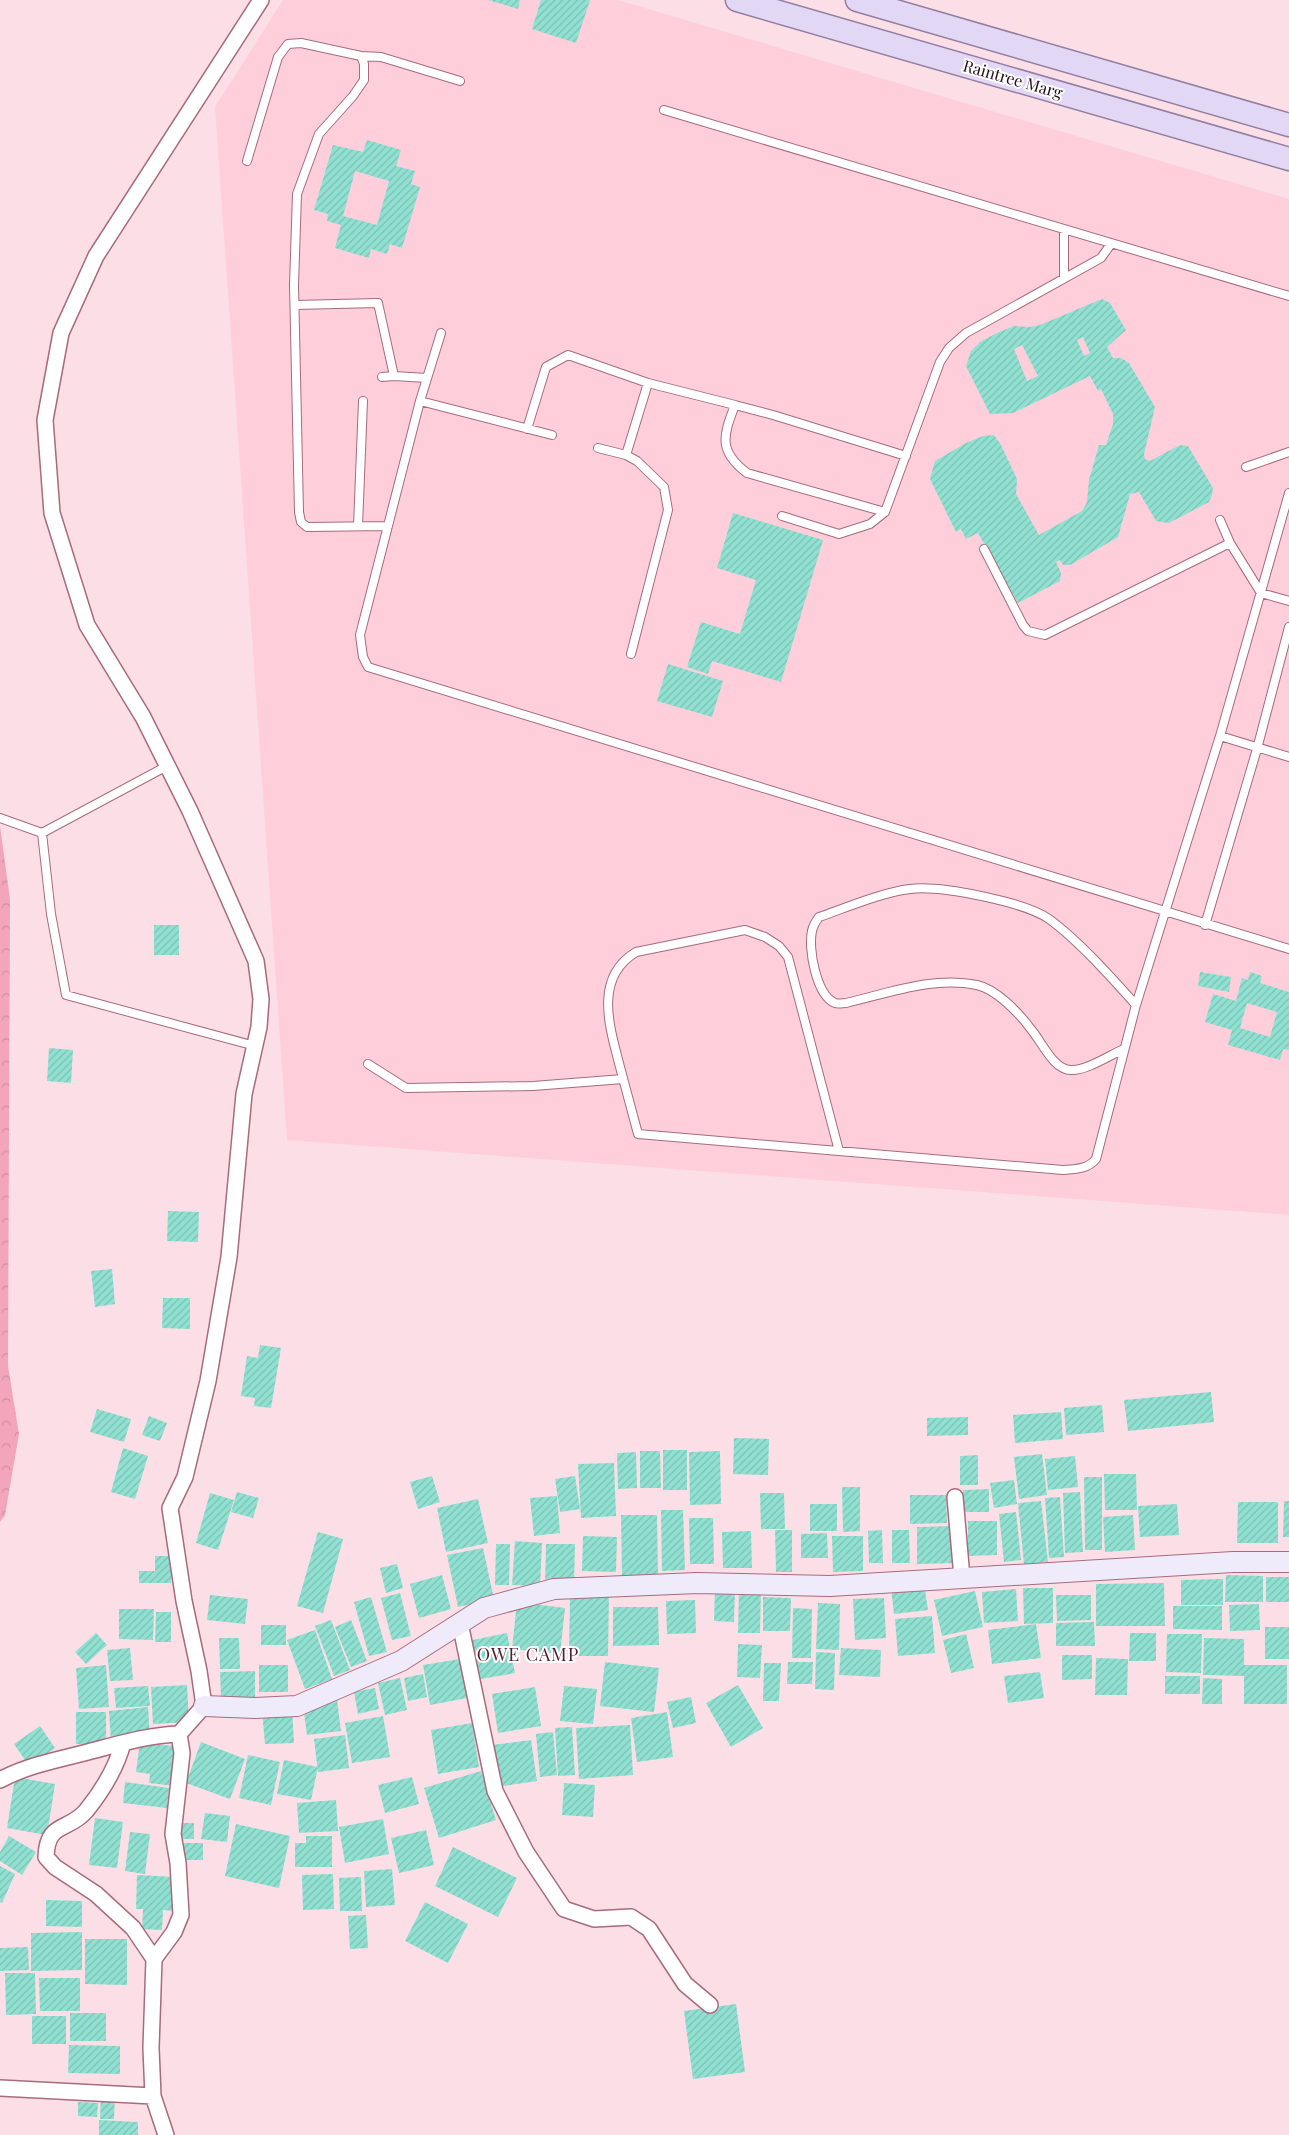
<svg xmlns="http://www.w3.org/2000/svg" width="1289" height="2135" font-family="'Playfair Display',serif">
	<defs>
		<pattern id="forest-crowns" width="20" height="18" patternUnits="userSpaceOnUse" patternTransform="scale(1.25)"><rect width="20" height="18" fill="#f3a6bb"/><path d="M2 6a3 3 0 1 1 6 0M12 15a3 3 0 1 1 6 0" fill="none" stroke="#d08ea0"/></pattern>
		<pattern id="building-hatch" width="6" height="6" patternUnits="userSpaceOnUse" patternTransform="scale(1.25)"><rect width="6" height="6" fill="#90e1d2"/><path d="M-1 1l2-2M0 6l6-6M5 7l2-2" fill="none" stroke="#7cc0b3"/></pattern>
	</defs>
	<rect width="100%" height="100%" fill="#fcdfe6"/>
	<path fill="#fecfdb" d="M283 0H618L1289 199V1215L287 1140 215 107Z"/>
	<path fill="url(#forest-crowns)" d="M0 826 10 899 8 1366 19 1434 5 1515 0 1522Z"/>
	<path fill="url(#building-hatch)" fill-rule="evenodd" d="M488 0H520L518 9Z
		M541 0H590L576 43 532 29Z
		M367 140 401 150 396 166 415 171 411 184 420 187 402 248 390 244 387 254 371 249 369 258 335 248 341 225 327 221 328 214 314 210 333 145 363 152ZM355 171 389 181 377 225 343 216Z
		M1102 299 1110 303 1126 330 1107 347 1113 358H1121L1129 363 1155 407 1144 454 1145 459 1150 461 1180 445 1188 446 1213 488 1212 495 1209 502 1169 523 1156 521 1139 492 1130 494 1118 537 1070 565H1063L1060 560 1056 562 1061 573 1060 581 1018 603 978 533 966 539 961 529 956 532 930 479 935 461 966 443 983 436 994 435 1001 445 1017 479 1016 494 1039 535 1082 511 1087 502 1089 480 1099 445H1106L1113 424V414L1101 389 1098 391 1090 376 1013 413 990 414 966 366 971 351 980 342 997 333 1014 326 1030 327 1040 325ZM1083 337 1090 353 1084 356 1077 340ZM1022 345 1038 376 1027 381 1014 349Z
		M733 513 823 540 781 682 712 661 708 674 687 667 701 622 740 634 756 580 717 568Z
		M668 664 723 681 712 717 657 701Z
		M154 925H179V955H154Z
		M1200 972 1231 977 1229 992 1198 986Z
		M1250 972 1262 976 1260 983 1289 992V1050L1283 1049 1280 1060 1228 1045 1232 1030 1205 1022 1213 994 1236 1001 1242 978 1248 980ZM1247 1003 1277 1012 1270 1037 1240 1028Z
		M49 1048 73 1050 71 1083 47 1081Z
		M168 1211 199 1212 198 1242 167 1241Z
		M112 1269 115 1304 95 1307 91 1271Z
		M163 1298H190V1329L162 1328Z
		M260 1345 281 1348 271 1408 254 1406 255 1398 241 1396 247 1356 258 1358Z
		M1211 1392 1214 1422 1128 1431 1124 1400Z
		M1102 1405 1104 1432 1066 1435 1064 1408Z
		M97 1409 131 1419 124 1442 90 1432Z
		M1061 1412 1063 1439 1015 1443 1013 1415Z
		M149 1416 167 1423 160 1441 142 1435Z
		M968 1417V1435L927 1436V1418Z
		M734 1438 769 1439 768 1475 733 1474Z
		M123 1448 148 1456 135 1499 111 1492Z
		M663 1450H687V1490H663Z
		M640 1451H660L661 1488H640Z
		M720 1451 721 1504 690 1505 689 1452Z
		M636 1452 637 1488 618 1489 617 1453Z
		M1042 1454 1047 1495 1019 1499 1014 1457Z
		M978 1455V1485H960V1456Z
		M1075 1456 1078 1487 1048 1490 1045 1459Z
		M614 1463 616 1516 581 1518 578 1464Z
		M1104 1474H1136L1137 1510H1105Z
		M432 1476 440 1502 418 1509 410 1482Z
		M575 1476 580 1509 560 1512 555 1479Z
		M1084 1477H1102V1550H1085Z
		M1014 1480 1017 1504 994 1508 990 1483Z
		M842 1487H860V1531L843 1532Z
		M989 1489V1512H963V1490Z
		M237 1492 259 1498 253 1518 231 1512Z
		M1080 1492 1083 1552 1065 1553 1063 1493Z
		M210 1493 234 1500 218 1550 196 1543Z
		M760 1493H784L785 1529H761Z
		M910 1495H946L947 1523 910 1524Z
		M557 1496 560 1533 534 1536 530 1498Z
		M1060 1497 1064 1557 1049 1558 1045 1498Z
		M478 1499 488 1543 446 1552 437 1508Z
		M1041 1501 1048 1562 1024 1564 1018 1503Z
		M1284 1501H1289V1537H1283Z
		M1238 1502H1278V1543H1237Z
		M810 1504H837V1531H810Z
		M1177 1504 1179 1535 1140 1537 1138 1506Z
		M661 1510H683L685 1570 662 1571Z
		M1016 1512 1021 1560 1004 1562 999 1514Z
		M621 1515H657L658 1576H622Z
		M1133 1515 1135 1550 1105 1552 1103 1517Z
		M689 1518H713L714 1564H690Z
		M968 1521H997V1555L968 1556Z
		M956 1526 957 1563 917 1564V1527Z
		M775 1530H792V1572H776Z
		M882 1530 883 1563H869L868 1531Z
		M892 1530H909L910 1563H892Z
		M751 1531 752 1568H723L722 1532Z
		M318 1532 343 1539 323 1613 297 1606Z
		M827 1533 828 1558H801V1534Z
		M583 1536 617 1537 616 1572 582 1571Z
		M832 1536H863V1571L833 1572Z
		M515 1541 542 1543 540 1586 512 1585Z
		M496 1544H510L509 1585H495Z
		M546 1544H575L574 1586H545Z
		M483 1548 494 1599 458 1607 447 1555Z
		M155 1556H171V1583H139V1571H155Z
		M397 1564 403 1588 386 1593 380 1568Z
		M442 1575 451 1609 419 1618 410 1584Z
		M1226 1575 1263 1576V1602H1225Z
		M1266 1577H1289V1602H1266Z
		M1223 1579V1605H1181V1580Z
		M1164 1583 1165 1626H1096V1584Z
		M924 1584 928 1610 894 1614 891 1588Z
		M1023 1588H1053V1623L1024 1624Z
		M715 1589H735L734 1622 714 1621Z
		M739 1589 761 1590 760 1633H738Z
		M1016 1589 1018 1621 984 1623 982 1592Z
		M975 1591 983 1627 942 1636 934 1600Z
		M400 1593 411 1636 392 1640 381 1598Z
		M570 1594 609 1595 608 1656H569Z
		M210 1595 248 1599 245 1624 207 1620Z
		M1056 1595H1091V1620L1057 1621Z
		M371 1597 387 1652 369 1656 354 1602Z
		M763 1597 791 1598 790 1631H763Z
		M884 1598 886 1638 855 1640 853 1599Z
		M695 1600 696 1633 667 1634 666 1601Z
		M517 1602 565 1608 560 1654 512 1649Z
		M818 1603 840 1604 839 1650 816 1649Z
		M1259 1604 1260 1630 1230 1631 1229 1605Z
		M1173 1606H1222V1630L1173 1629Z
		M613 1607H658L659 1645 613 1646Z
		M793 1608 812 1609 811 1658H792Z
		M119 1609H154L153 1640 119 1639Z
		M156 1612H171V1642H155Z
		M932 1616 935 1653 898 1656 895 1619Z
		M331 1620 350 1670 334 1676 315 1626Z
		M351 1620 367 1661 351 1667 335 1627Z
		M1094 1622 1095 1646H1056V1623Z
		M1036 1624 1041 1658 992 1664 988 1630Z
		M261 1625H286V1645H261Z
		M1265 1627H1289V1659H1265Z
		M315 1630 332 1679 305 1689 287 1640Z
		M96 1633 107 1645 86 1664 75 1652Z
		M507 1633 515 1673 475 1680 468 1641Z
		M1130 1633H1156V1661H1129Z
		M966 1634 974 1668 951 1673 943 1640Z
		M1167 1634H1202L1201 1673 1166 1672Z
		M219 1638H239L240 1669H220Z
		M1204 1638 1244 1639V1665H1287V1704H1244V1676L1203 1675Z
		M738 1644 762 1645 760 1678 737 1677Z
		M130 1648 133 1680 110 1681 107 1650Z
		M841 1648 881 1650 880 1677 839 1675Z
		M816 1652 835 1653 834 1690 815 1689Z
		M1062 1655H1092V1679L1062 1680Z
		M1096 1658 1128 1659 1127 1695H1095Z
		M460 1659 467 1698 430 1705 423 1665Z
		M605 1662 659 1668 654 1712 600 1706Z
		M788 1662H813L812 1684H787Z
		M764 1663H781L779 1701H763Z
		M106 1665 109 1707 79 1709 76 1668Z
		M259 1665H288V1692H259Z
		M255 1671V1697H221L220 1672Z
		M1040 1672 1044 1698 1008 1703 1004 1676Z
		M423 1674 427 1697 408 1701 404 1678Z
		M1165 1676H1200V1694H1165Z
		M400 1678 407 1710 385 1715 378 1683Z
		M1203 1678 1222 1679V1704H1202Z
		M187 1685 189 1722 153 1724 151 1687Z
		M738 1685 763 1728 731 1747 706 1703Z
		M148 1686 150 1706 116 1708 114 1688Z
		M564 1686 597 1689 593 1724 560 1721Z
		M535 1687 541 1726 498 1733 492 1694Z
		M375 1688 379 1709 358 1714 354 1692Z
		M691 1697 696 1723 673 1728 667 1702Z
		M337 1700 341 1731 307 1735 303 1705Z
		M148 1707 150 1737 111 1741 109 1711Z
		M292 1709 294 1743 265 1744 262 1711Z
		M76 1712H106V1744H76Z
		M667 1712 673 1757 637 1762 631 1718Z
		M383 1716 390 1757 352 1763 345 1723Z
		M472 1723 479 1767 438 1774 431 1730Z
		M630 1725 633 1775 579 1779 576 1728Z
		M40 1726 55 1748 29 1766 14 1744Z
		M572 1727 575 1775 558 1776 555 1728Z
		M553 1732 557 1775 540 1777 536 1734Z
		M345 1735 349 1768 318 1772 314 1739Z
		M531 1740 537 1781 497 1787 491 1745Z
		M140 1742 180 1747 175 1786 149 1783 150 1774 136 1772Z
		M201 1742 245 1759 230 1799 186 1783Z
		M248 1755 280 1762 271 1805 239 1798Z
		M284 1760 318 1767 311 1800 277 1794Z
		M481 1771 496 1820 439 1838 424 1788Z
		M15 1777 55 1784 47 1835 7 1828Z
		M412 1777 419 1804 385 1813 378 1785Z
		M125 1782 169 1788 167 1808 123 1803Z
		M564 1783 595 1785 593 1817 562 1815Z
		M336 1800 338 1831 299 1833 297 1803Z
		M205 1813 230 1816 227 1842 201 1839Z
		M95 1818 123 1822 117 1868 89 1865Z
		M383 1819 389 1854 345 1863 339 1827Z
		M179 1823H194V1839H179Z
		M236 1824 290 1836 279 1888 225 1876Z
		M426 1830 434 1865 399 1873 391 1838Z
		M130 1832 150 1834 145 1874 125 1871Z
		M9 1836 36 1852 22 1875 0 1861V1852Z
		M306 1836H332V1867H295V1843H306Z
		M184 1843H203V1860H183Z
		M453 1847 517 1878 498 1917 435 1886Z
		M0 1866 15 1874 2 1903 0 1902Z
		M392 1869 395 1905 366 1907 364 1871Z
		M333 1874 334 1909 303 1910 302 1875Z
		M137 1875 176 1877 175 1911 163 1910 162 1930 142 1929 143 1909H136Z
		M361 1877 362 1911H340L339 1878Z
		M46 1900 82 1901V1927L46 1926Z
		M425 1902 468 1924 448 1963 405 1941Z
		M366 1915 368 1948 350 1949 348 1916Z
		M82 1932V1970L31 1971V1933Z
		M85 1939H127V1985L85 1984Z
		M28 1947 29 1970 0 1971V1948Z
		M5 1973H35L36 2014 6 2015Z
		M39 1978H80V2011H40Z
		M736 2004 745 2072 693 2079 684 2011Z
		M70 2013H106V2041H70Z
		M32 2016H66V2044H32Z
		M69 2045 120 2046V2074L68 2073Z
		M101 2094 115 2095 114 2119H100Z
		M78 2102 98 2103 97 2117 78 2116Z
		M99 2120 138 2122V2135H99Z"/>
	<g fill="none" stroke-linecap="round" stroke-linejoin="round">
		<g stroke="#a86a7c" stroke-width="10">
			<path id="lane" d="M361 56 381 57 460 81
				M664 110 1289 296
				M247 161 278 57 288 44 301 43 361 56 364 64V80L353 96 319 134 297 194 294 285 299 512 301 522 307 527 388 526
				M1064 278V230
				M295 305 378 303 394 376
				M441 333 420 401 360 635 363 657 368 667 1289 949
				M382 377 394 376 427 378
				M420 401 552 435
				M527 429 546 367 568 355 648 383 735 405
				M598 448 626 455
				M1246 467 1289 452
				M885 512 747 473C718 451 723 436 735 405L773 415 906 456
				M782 516 839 534 870 524 885 512 940 362 949 348 966 333 1101 258 1111 244
				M1220 520 1230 543 1261 593 1289 601
				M358 526 363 401
				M984 549 1023 625 1028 631 1045 635 1230 543
				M631 654 668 510 664 487 637 461 626 455 648 383
				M1220 736 1289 757
				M167 766 42 833 51 914 66 995 255 1046
				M0 818 42 833
				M1205 925 1257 749 1289 627
				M1124 1049C1110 1055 1086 1071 1071 1070 1053 1070 1041 1040 1030 1028 1019 1013 996 989 977 985 933 976 889 993 846 1003 843 1003 838 1004 835 1003 816 995 808 948 812 931 813 926 816 921 819 917 845 908 883 892 910 889 940 885 1025 902 1049 919 1078 940 1112 978 1136 1005
				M368 1064 406 1088 533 1086 623 1079
				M839 1151 788 957 779 946 765 937 745 930 636 952C593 978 610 1028 620 1067 626 1089 632 1112 638 1134L1063 1170C1076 1169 1088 1169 1096 1159L1136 1005 1220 736 1289 493"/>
		</g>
		<g stroke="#a86a7c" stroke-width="18">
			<path id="street" d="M955 1497 962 1578
				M460 1623 495 1791 526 1852 564 1909 594 1919 631 1917 649 1929 685 1984 710 2005
				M123 1743C116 1769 103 1790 86 1811 68 1832 47 1821 46 1857L55 1867 96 1894 133 1928 154 1959
				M0 1780C26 1766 56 1760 84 1753 115 1745 147 1735 179 1734
				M0 2088 153 2096
				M166 2135 153 2096 151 2048 154 1959 174 1932 181 1915 178 1863 173 1834 182 1753 179 1734 204 1706 199 1671 184 1601 170 1508 185 1477 208 1381 229 1257 244 1094 259 1027 261 999 256 961 190 811 143 717 87 625 52 513 45 420 61 333 96 256 261 0"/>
		</g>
		<g stroke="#a86a7c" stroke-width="22">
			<path id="secondary" d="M204 1706 255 1708 297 1706 401 1661 484 1608 554 1589 697 1583 830 1586 1233 1562H1289"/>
		</g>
		<g stroke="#927ea0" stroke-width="25">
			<path id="primary" d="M737 0 1289 159
				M857 0 1289 125"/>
		</g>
		<use href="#lane" stroke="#fff" stroke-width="8"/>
		<use href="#street" stroke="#fff" stroke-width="15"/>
		<use href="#secondary" stroke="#f0ebfa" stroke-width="20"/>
		<use href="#primary" stroke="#e2d7f4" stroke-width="22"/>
	</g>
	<g text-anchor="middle" stroke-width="4" stroke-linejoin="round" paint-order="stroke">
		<g font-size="16" fill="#220b12" stroke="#fff">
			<text transform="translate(1013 79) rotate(16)" y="6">Raintree Marg</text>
		</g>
		<g font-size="18" letter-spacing="1" fill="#511c2e" stroke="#fff">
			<text x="528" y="1661">OWE CAMP</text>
		</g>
	</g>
</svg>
